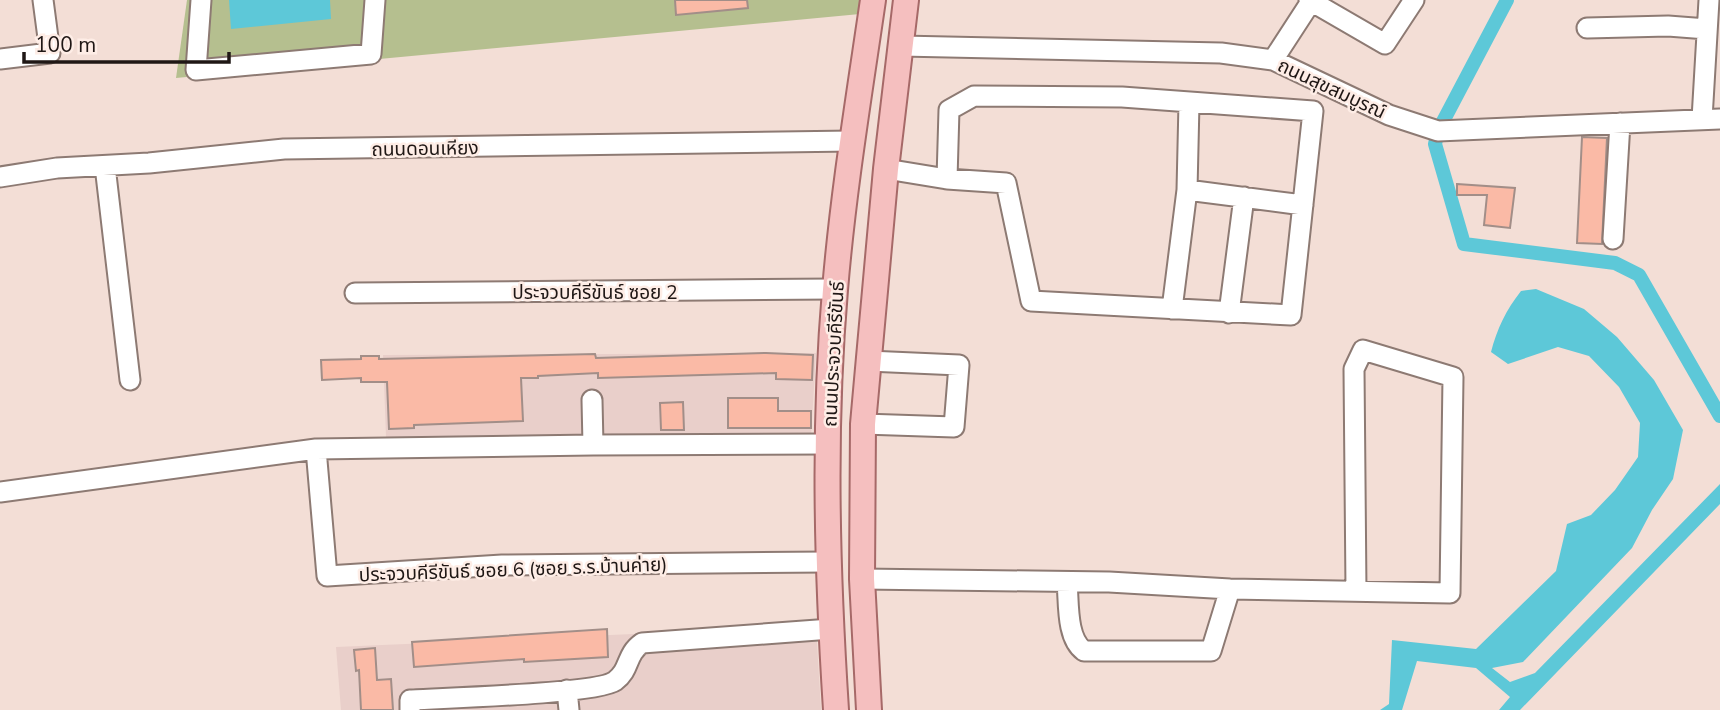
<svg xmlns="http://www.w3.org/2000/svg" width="1720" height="710" font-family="'Nunito Sans','Noto Sans Thai',sans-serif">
	<rect width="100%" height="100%" fill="#f3ded6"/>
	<path fill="#e9cfca" d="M816 353 811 438 386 437 383 355Z
		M816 626 821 710H341L336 647Z"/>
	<path fill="#b5bf8f" d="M187 0H862L860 14 176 78Z"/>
	<path fill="#5dc8d8" d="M229 0H330L331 19 231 29Z
		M1536 289 1584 309 1617 337 1654 380 1683 430 1673 479 1652 510 1632 548 1523 662 1492 668 1510 682 1535 673 1720 484V504L1520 710H1499L1510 697 1476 668 1417 661 1402 710H1380L1389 704 1392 640 1476 649 1556 571 1567 524 1591 515 1615 490 1638 457 1640 423 1619 387 1589 356 1558 347 1508 364 1491 352C1497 329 1506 310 1521 291Z"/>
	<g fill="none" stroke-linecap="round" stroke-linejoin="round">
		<path stroke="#5dc8d8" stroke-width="14" d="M1507 0 1438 131 1435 144 1464 244 1615 263 1639 275 1720 416"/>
	</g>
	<path fill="#fabaa6" stroke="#a28e88" stroke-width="2" d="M675 0H747L748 8 676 15Z
		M1582 137 1607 138 1602 244 1577 243Z
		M1457 184 1515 188 1510 228 1484 225 1487 195H1457Z
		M766 353 813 355 812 380 776 379V373L598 378V373L538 376V378H521L523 421 414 425V428L389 429 387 382H361V378L322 380 321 360 361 359V356H379V359L595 354 596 358Z
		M728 398H778V411H811V428H728Z
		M683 402 684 430H661L660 403Z
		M607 629 608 657 524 662V659L414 667 412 642Z
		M375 648 377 680 391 679 393 710H361L359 670 356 671 354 650Z"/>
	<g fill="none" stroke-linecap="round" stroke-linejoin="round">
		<g stroke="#8d7a73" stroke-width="23">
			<path id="minor" d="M201 0 196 70 371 54 375 0
				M1309 0 1385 44 1414 0
				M1587 28 1668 26 1707 29
				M901 46 1221 53 1273 60 1389 115 1438 131 1720 119
				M0 59 50 53 43 0
				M1273 60 1312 0
				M1702 119 1709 0
				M105 166 130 380
				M886 169 947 179 1006 183 1031 301 1291 315 1313 111 1122 97 974 96 949 110 947 179
				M0 177 57 168 149 163 284 149 852 141
				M1187 190 1303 205
				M1613 239 1620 123
				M355 293 835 289
				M1172 309 1187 190 1189 103
				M1229 313 1244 197
				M592 400 593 445
				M863 424 954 427 959 365 868 361
				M316 449 327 576 502 565 827 562
				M0 492 316 449 593 445 828 444
				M862 579 1109 582 1230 589 1450 593 1453 377 1363 350 1354 369 1356 591
				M1067 582C1069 602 1066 638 1084 651H1211L1230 589
				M567 690 569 710
				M410 710V700C442 698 597 694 615 681 631 669 625 655 642 643L831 629"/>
		</g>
		<g stroke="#a66968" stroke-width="28">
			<path id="major" d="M836 710C827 570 823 430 835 290 843 193 859 96 873 0
				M869 710 862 579 863 424 886 169 906 0"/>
		</g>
		<use href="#minor" stroke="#fff" stroke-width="19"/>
		<use href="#major" stroke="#f5bfbf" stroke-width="24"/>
	</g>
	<g text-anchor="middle" stroke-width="5" stroke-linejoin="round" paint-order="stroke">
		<g font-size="19" fill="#1f1715" stroke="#feede6">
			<text transform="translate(1332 88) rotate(25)" y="7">ถนนสุขสมบูรณ์</text>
			<text transform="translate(425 148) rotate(-1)" y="7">ถนนดอนเหียง</text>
			<text x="595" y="299">ประจวบคีรีขันธ์ ซอย 2</text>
			<text transform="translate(833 354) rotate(-87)" y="7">ถนนประจวบคีรีขันธ์</text>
			<text transform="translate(513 569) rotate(-2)" y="7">ประจวบคีรีขันธ์ ซอย 6 (ซอย ร.ร.บ้านค่าย)</text>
		</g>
	</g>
	<path d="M24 52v10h205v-10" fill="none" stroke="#1f1715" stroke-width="3.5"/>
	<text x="35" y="52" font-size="21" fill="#1f1715" stroke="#feede6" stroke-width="5" paint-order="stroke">100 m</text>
</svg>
